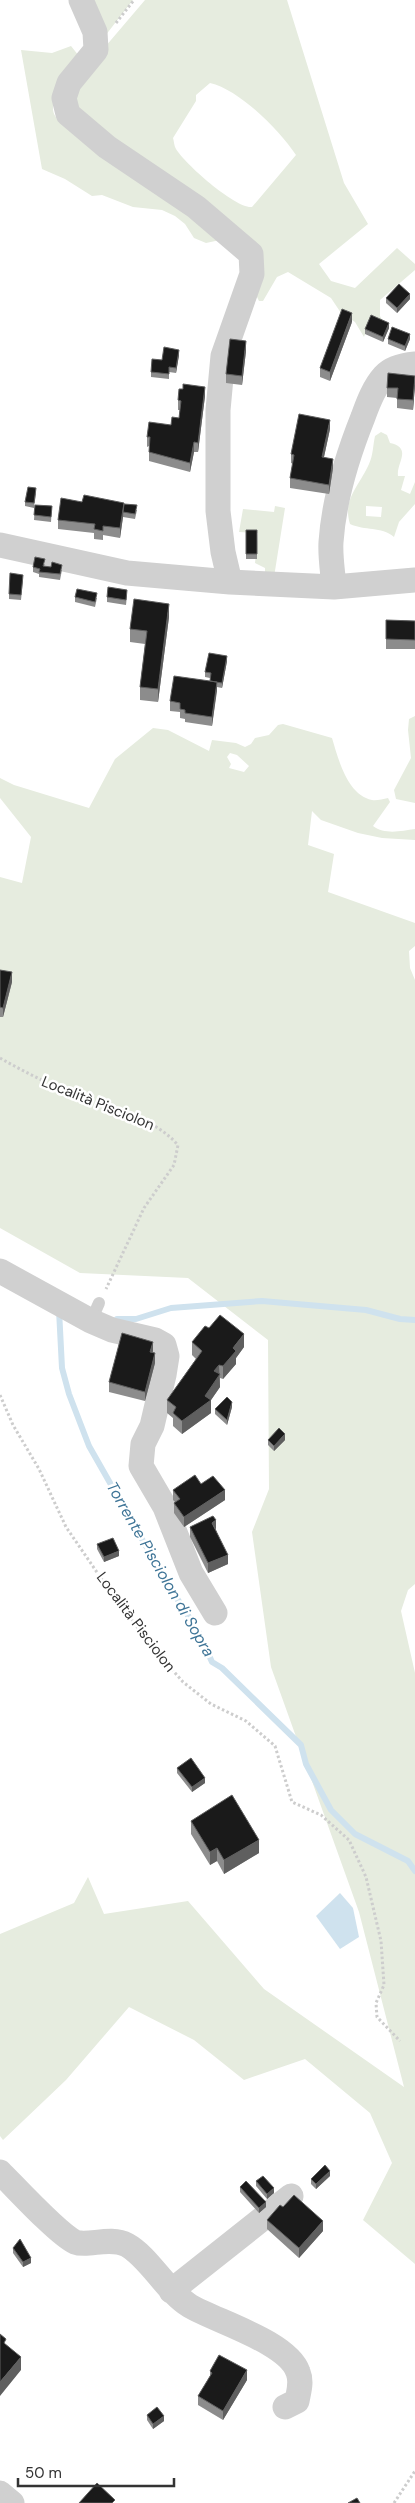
<svg xmlns="http://www.w3.org/2000/svg" width="415" height="2503" font-family="'DM Sans',sans-serif">
	<rect width="100%" height="100%" fill="#fff"/>
	<path fill="#e6ecdf" fill-rule="evenodd" d="M83 0H133L105 36Z
		M145 0H287L344 183 368 224 319 264 331 281 355 288 397 248 415 264V270L380 300V316L387 330 369 323 364 337 355 322 341 313 331 298 288 272 277 277 263 301H259L255 293 261 277 83 127 73 90 105 47ZM210 83C240 90 279 130 296 155L252 207C236 209 185 164 176 149 174 146 174 141 173 138L196 101V95Z
		M71 46 79 56C71 69 52 96 53 110 54 117 59 121 64 126L182 209 220 240 206 243 194 238 185 224 175 216 162 210 133 207 102 195 92 196 65 179 42 169 21 50 52 53Z
		M381 432 387 435 390 443C413 448 396 463 398 476H405L401 490 410 494 415 482V504L399 522 394 537C381 526 365 531 350 524 342 499 360 485 369 464 373 456 373 445 375 436ZM366 506 382 507 381 517 366 516Z
		M275 506 285 508 274 577 265 575V568L255 563 258 533 239 532 243 509 274 512Z
		M415 716V803L396 799 394 790 411 758 408 730 409 719Z
		M283 724 332 738C338 758 347 795 372 800 376 801 383 799 388 798L390 802 373 826C385 835 401 831 415 829V840L382 838 358 833 321 820 312 811 308 845 334 854 328 892 415 923V946L409 951 410 968 415 980V1584L408 1590 401 1611 415 1673V2264L363 2220 392 2163 370 2113 305 2059 244 2080 194 2040 129 2007 66 2080 3 2140 0 2136V1934L74 1903 88 1877 104 1914 188 1901 264 1989 404 2087 359 1912 271 1667 252 1532 269 1489 268 1340 188 1278 80 1273 0 1228V877L22 883 31 837 0 798V778L14 785 89 808 115 759 153 728 168 730 209 751 212 740 236 743 245 747 251 744 255 738 269 735 278 725ZM230 753 237 755 249 766 244 772 229 768 231 764 227 757Z"/>
	<path fill="#cfe2ee" d="M340 1893 353 1908 359 1937 340 1949 316 1916Z"/>
	<g fill="none" stroke-linecap="round" stroke-linejoin="round">
		<path stroke="#cfe2ee" stroke-width="6" d="M59 1310 62 1368 69 1394 89 1446 167 1583 198 1631 212 1662 222 1668 301 1745 306 1764 331 1810 355 1834 408 1861 415 1871
			M117 1319H136L171 1308 262 1301 366 1310 400 1319 415 1320"/>
		<path stroke="#cdcdcd" stroke-width="3" stroke-dasharray="2.5 2.5" stroke-linecap="butt" d="M116 23 134 0
			M0 1058C21 1070 43 1081 65 1091 104 1107 149 1113 178 1145L174 1165 144 1208 106 1289
			M0 1395 13 1425 39 1469 66 1527 105 1584 152 1647 183 1682 211 1704 246 1721 275 1746 292 1802 321 1815 349 1840 366 1877 381 1941 384 1985 376 2003 377 2017 400 2041
			M394 2503 415 2471"/>
		<path stroke="#d0d0d0" stroke-width="12" d="M91 1321 99 1303"/>
		<path stroke="#d0d0d0" stroke-width="25" d="M81 0 95 32 96 50 69 83 64 98 68 114 107 147 196 207 251 254 252 274 223 356 218 410V511L223 552 230 582
			M0 545 127 573 230 582 334 587 415 580
			M334 587C333 573 330 557 331 542 334 498 347 457 363 417 368 403 374 387 384 376 391 368 404 365 415 364
			M0 1271 91 1321 112 1330 155 1340 164 1345 167 1356 164 1375 152 1426 143 1444 141 1466 165 1507 191 1573 215 1613
			M0 2172C15 2187 58 2234 75 2242 88 2247 110 2236 127 2245 149 2257 166 2291 190 2306 215 2321 288 2342 298 2372 302 2382 299 2390 297 2401L285 2407
			M171 2291 291 2196
			M0 2493 12 2503"/>
	</g>
	<path fill="#8c8c8c" d="M386 298 410 299 397 313 386 303Z
		M352 322 330 381 320 377V368Z
		M389 328 383 342 365 334V329Z
		M388 339H410L405 351 388 344Z
		M246 351 242 385 226 383V374Z
		M179 355 176 373 169 372V379L151 377V372L162 360Z
		M415 385 413 410 397 408V398L387 397V388Z
		M205 396 198 452H194L190 472 149 461V446L147 447V437L171 425 179 418 180 410H178V400Z
		M330 429 324 457 333 468 329 494 290 488V478L293 464 291 463V454Z
		M36 493 34 508 25 506V502Z
		M82 502 137 510 135 519 123 517 120 538 103 535V540L94 539V533L58 529V520Z
		M35 505 52 506 51 522 34 520Z
		M246 530H257V559H246Z
		M45 564 44 566 62 570 60 580 39 577V574L33 572V567Z
		M23 580 21 600 9 599V594Z
		M127 595 126 605 107 602V597Z
		M75 597 97 598 95 607 75 602Z
		M169 617 158 702 140 700V687L145 644 130 642V629Z
		M386 620 415 621V649H386Z
		M227 661 222 688 217 687 212 726 185 722V719L180 718V712L170 711V701L210 681V678L205 677V672Z
		M0 970 12 982 3 1017H0Z
		M192 1342 244 1347 236 1358V1364L223 1379 220 1378V1387L211 1400V1413L182 1434 173 1426V1418L167 1413V1400L196 1359 192 1355Z
		M153 1351V1352L155 1363 145 1401 109 1392V1382Z
		M232 1407 227 1425 215 1414V1409Z
		M268 1440H285L274 1451 268 1445Z
		M201 1484 225 1500 184 1527 174 1513V1503L175 1502 173 1500V1490Z
		M190 1527 216 1530 228 1564 208 1573 190 1537Z
		M97 1544 119 1556 104 1562 97 1549Z
		M177 1768 205 1783 192 1792 177 1773Z
		M191 1821 259 1853 224 1874 217 1861 210 1865 191 1834Z
		M330 2176 316 2189 311 2184V2179Z
		M256 2181 274 2193 267 2199 256 2186Z
		M240 2187 266 2207 259 2213 240 2192Z
		M267 2220 323 2231 299 2258 267 2229Z
		M13 2248 31 2263 23 2267 13 2253Z
		M210 2371 247 2380 223 2420 198 2405V2396L210 2376Z
		M147 2415 164 2421 153 2429 147 2420Z"/>
	<path fill="#5f5f5f" d="M410 294V299L397 313V308Z
		M352 313V322L330 381V372Z
		M389 323V328L383 342V337Z
		M410 334V339L405 351V346Z
		M246 341V351L242 385V376Z
		M179 350V355L176 373V368Z
		M415 376V385L413 410V400Z
		M205 387V396L198 452V443Z
		M330 420V429L322 466V457Z
		M194 442V452L190 472V463Z
		M333 459V468L329 494V485Z
		M124 503 123 517 120 538V528Z
		M169 604V617L158 702V689Z
		M227 656V661L222 688V683Z
		M217 682V691L212 726V717Z
		M12 972V982L3 1017V1008Z
		M244 1334V1347L236 1358V1364L223 1379V1366L233 1348Z
		M153 1342V1351L150 1361V1352Z
		M155 1353V1363L145 1401V1392Z
		M219 1365 220 1387 211 1400V1413L182 1434V1421L205 1396 214 1371Z
		M232 1402V1407L227 1425V1420Z
		M285 1434V1440L274 1451V1446Z
		M225 1490V1500L184 1527V1517Z
		M216 1520V1530L212 1523Z
		M119 1551V1556L104 1562V1557Z
		M228 1555V1564L208 1573V1563Z
		M205 1778V1783L192 1792V1787Z
		M259 1840V1853L224 1874V1860Z
		M217 1848V1861L210 1865V1852Z
		M330 2171V2176L316 2189V2184Z
		M274 2188V2193L267 2199V2194Z
		M266 2202V2207L259 2213V2208Z
		M323 2221V2231L299 2258V2248Z
		M31 2258V2263L23 2267V2262Z
		M21 2357V2370L0 2396V2382Z
		M247 2370V2380L223 2420V2411Z
		M164 2416V2421L153 2429V2424Z"/>
	<path fill="#1a1a1a" stroke="#5f5f5f" d="M399 284 410 294 397 308 386 298Z
		M342 309 352 313 330 372 320 368Z
		M371 315 389 323 383 337 365 329Z
		M392 327 410 334 405 346 388 339Z
		M230 339 246 341 242 376 226 374Z
		M164 347 179 350 176 368 169 367V374L151 372 152 359 162 360Z
		M388 373 415 376 413 400 397 399 398 388H387Z
		M183 384 205 387 198 443 194 442 190 463 149 452 150 437H147L149 422 171 425 172 417 179 418 181 401 178 400 179 389H183Z
		M299 414 330 420 322 457 333 459 329 485 290 478 294 455 291 454Z
		M28 487 36 488 34 503 25 502Z
		M84 495 124 503 120 528 103 526V531L94 529 95 524 58 520 61 498 82 502Z
		M124 504 137 505 135 514 123 512Z
		M35 505 52 506 51 517 34 515Z
		M246 530H257V554H246Z
		M35 557 45 559 43 566 51 567 52 562 62 565 60 574 39 572 40 569 33 567Z
		M10 573 23 575 21 595 9 594Z
		M108 587 127 590 126 600 107 597Z
		M77 589 97 593 95 602 75 597Z
		M134 599 169 604 158 689 140 687 147 631 130 629Z
		M386 620 415 621V640L386 639Z
		M209 653 227 656 222 683 210 681 211 673 205 672Z
		M174 676 217 682 212 717 185 713V710L180 709V703L170 701Z
		M0 970 12 972 3 1008 0 1007Z
		M220 1315 244 1334 233 1348 236 1351 223 1366 219 1365 214 1371 220 1374 205 1396 211 1400 182 1421 173 1413 176 1407 167 1400 202 1351 192 1342 205 1326 209 1328Z
		M122 1333 153 1342 150 1352 155 1353 145 1392 109 1382Z
		M227 1397 232 1402 227 1420 215 1409Z
		M279 1428 285 1434 274 1446 268 1440Z
		M195 1475 201 1484 213 1476 225 1490 184 1517 174 1503 180 1499 173 1490Z
		M213 1516 216 1520 212 1523 228 1555 208 1563 190 1527Z
		M113 1538 119 1551 104 1557 97 1544Z
		M191 1758 205 1778 192 1787 177 1768Z
		M232 1795 259 1840 224 1860 217 1848 210 1852 191 1821Z
		M325 2165 330 2171 316 2184 311 2179Z
		M263 2176 274 2188 267 2194 256 2181Z
		M246 2181 266 2202 259 2208 240 2187Z
		M294 2195 323 2221 299 2248 267 2220 280 2205 283 2207Z
		M20 2239 31 2258 23 2262 13 2248Z
		M0 2334 6 2339 4 2343 21 2357 0 2382Z
		M219 2355 247 2370 223 2411 198 2396 212 2373 210 2371Z
		M157 2407 164 2416 153 2424 147 2415Z
		M97 2483 115 2500 112 2503H79Z
		M357 2498 360 2503H348Z"/>
	<g text-anchor="middle" stroke-width="5" stroke-linejoin="round" paint-order="stroke">
		<g font-size="15" fill="#333" stroke="#fff">
			<text transform="translate(98 1103) rotate(22)" y="5">Località Pisciolon</text>
			<text transform="translate(136 1622) rotate(53)" y="5">Località Pisciolon</text>
		</g>
		<g font-size="16" font-style="italic" fill="#3f7597" stroke="#fff">
			<text transform="translate(161 1569) rotate(60)" y="6">Torrente Pisciolon di Sopra</text>
		</g>
	</g>
	<path d="M18 2478v8h156v-8" fill="none" stroke="#333333" stroke-width="2.5"/>
	<text x="25" y="2478" font-size="15" fill="#333333" stroke="#ffffff" stroke-width="4" paint-order="stroke">50 m</text>
</svg>
